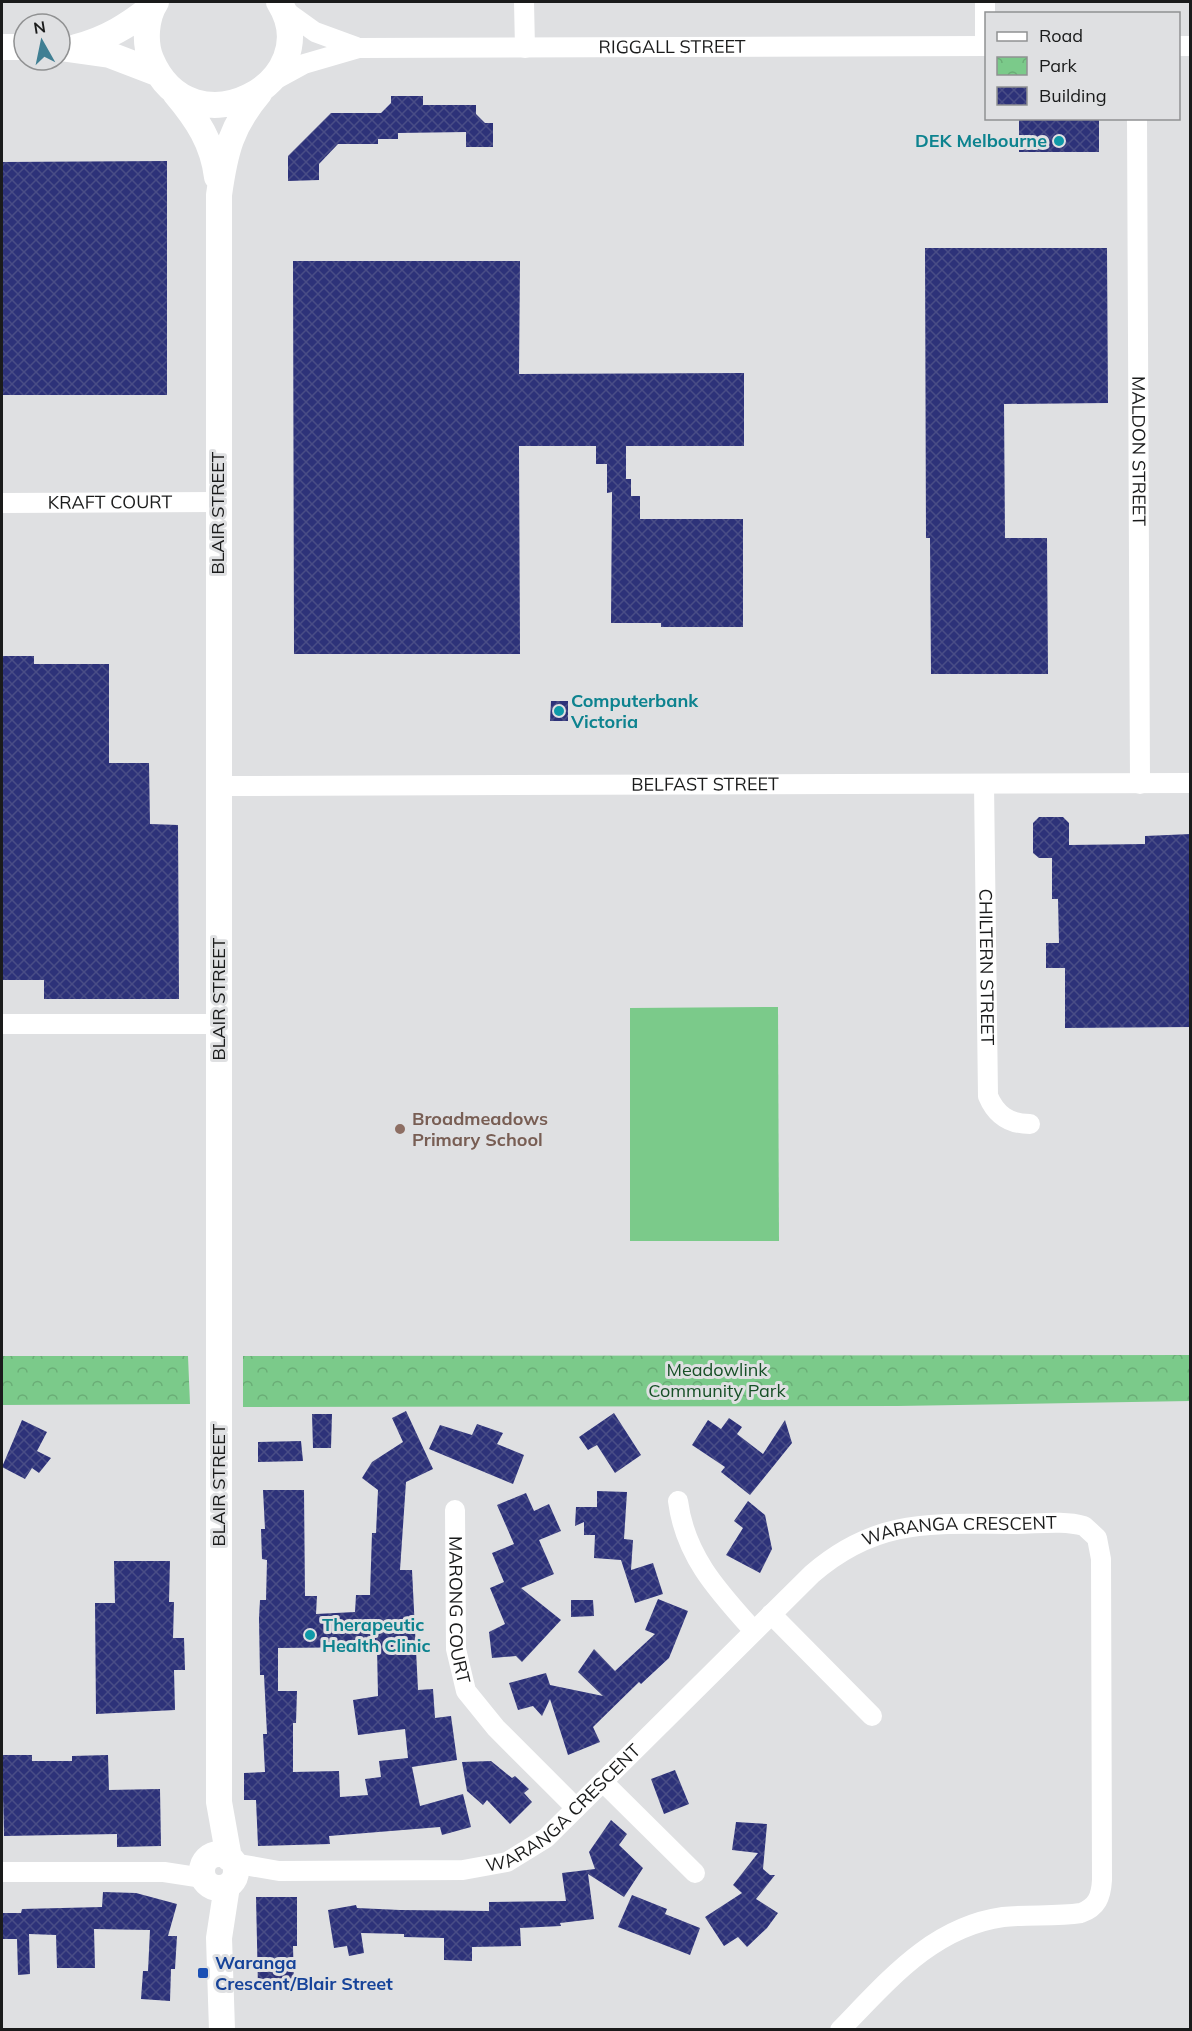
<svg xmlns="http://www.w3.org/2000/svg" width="1192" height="2031" font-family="Mulish,sans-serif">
	<defs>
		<pattern id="park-crowns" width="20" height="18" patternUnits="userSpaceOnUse" patternTransform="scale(1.5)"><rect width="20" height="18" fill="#7bca8a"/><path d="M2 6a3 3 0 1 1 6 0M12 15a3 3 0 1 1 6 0" fill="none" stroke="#6aad76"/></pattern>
		<pattern id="building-cross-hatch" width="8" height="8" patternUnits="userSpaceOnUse" patternTransform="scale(1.5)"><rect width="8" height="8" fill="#2d3279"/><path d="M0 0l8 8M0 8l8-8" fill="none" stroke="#494d86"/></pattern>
	</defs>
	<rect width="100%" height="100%" fill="#dfe0e2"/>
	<path fill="#7bca8a" d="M778 1007 779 1241H630V1008Z"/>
	<path fill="url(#park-crowns)" d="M1190 1355V1401L898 1406 243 1407V1356Z
		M2 1356H188L190 1404 2 1405Z"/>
	<path fill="url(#building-cross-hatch)" fill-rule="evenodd" d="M391 96H423V105H476V114L485 123H493V147H466V132L398 133V139H378V144H338L319 164V180L288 181V156L331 113H381L391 103Z
		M1019 118H1099V152H1019Z
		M167 161V395H2V162Z
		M925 248H1107L1108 403 1004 404 1005 538H1047L1048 674H931L930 538H926Z
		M293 261H520L519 374 744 373V446H626V479H631V496H640V519H743V627H661V623H611L612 492 607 493V464H596V446H519L520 654H294Z
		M2 656H34V664H109V763H149L150 824 178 825 179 999H44V980H2Z
		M551 701H568V721H550Z
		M1039 817H1063L1069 823V845L1145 844V836L1191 834V1027L1065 1028V968H1046V943H1059L1058 899H1052V858H1039L1033 853V823Z
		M406 1411 433 1469 406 1482 400 1570H412L418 1690 433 1689 435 1718 451 1716 457 1760 412 1767 420 1806 463 1794 471 1827 442 1835 440 1827 329 1836 330 1844 258 1846 256 1800H244V1773L265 1772 263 1734H267L264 1675H260L259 1618 260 1600H266L267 1560 262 1559 261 1529H265L263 1490H304L305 1596H317L316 1614 355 1612 356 1595H370L372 1533H376L378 1490 362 1478 372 1462 403 1442 392 1418ZM377 1647 378 1696 353 1700 358 1735 405 1729 408 1758 379 1761 381 1777 365 1779 368 1795 340 1797 339 1771 293 1772V1723H296L297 1691H278V1648Z
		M614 1413 641 1455 615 1473 597 1445 588 1450 579 1437Z
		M312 1414H332L331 1448H313Z
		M729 1418 742 1427 737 1434 763 1454 785 1420 792 1443 750 1495 721 1472 725 1467 692 1445 708 1420 721 1429Z
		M22 1420 47 1432 37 1451 51 1458 39 1473 32 1468 25 1479 2 1467Z
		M477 1424 503 1433 497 1444 524 1455 513 1484 429 1449 440 1425 472 1435Z
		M301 1441 303 1461 258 1462V1442Z
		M597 1491 627 1492 624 1539 633 1540 631 1570 653 1563 663 1594 635 1603 621 1560 594 1558 595 1535H584V1522L575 1526 576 1507H597Z
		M526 1493 534 1511 549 1504 561 1531 539 1540 554 1574 521 1588 561 1620 522 1662 516 1656 492 1658 489 1632 505 1624 490 1588 504 1582 492 1553 514 1544 497 1505Z
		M748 1501 765 1515 772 1549 760 1573 726 1555 743 1528 734 1521Z
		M114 1561H170L169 1602H174L173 1638H184L185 1670H174L175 1710 96 1714 95 1603H115Z
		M658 1599 688 1611 669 1658 641 1684 639 1682 593 1727 600 1742 568 1755 550 1699 542 1716 533 1706 518 1710 509 1683 546 1673 550 1685 603 1696 578 1672 594 1649 615 1671 655 1634 645 1630Z
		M571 1600H593L594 1616 571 1617Z
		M2 1755H32V1761H72V1756L108 1755 109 1790 160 1789 161 1846 117 1847V1834L4 1836Z
		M491 1761 512 1778 515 1776 529 1789 524 1793 532 1802 510 1824 487 1800 483 1805 467 1791 462 1762Z
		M675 1770 689 1804 664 1814 651 1779Z
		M611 1820 627 1834 619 1845 643 1868 624 1897 588 1874 594 1919 560 1923 561 1926 520 1928 521 1946 472 1947V1961L444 1960V1938L404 1937V1934L361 1933 364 1953 349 1956 347 1946 334 1948 328 1910 356 1905 357 1908 400 1910 489 1911V1902L566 1901 562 1873 595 1869 589 1852Z
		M736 1822 767 1824 763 1869 770 1875H775L756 1899 778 1913 767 1928 747 1947 738 1937 724 1946 705 1917 742 1893 733 1885 758 1853 732 1850Z
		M103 1892 136 1893 177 1904 168 1936H177L175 1969H171L170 2001 141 1999 143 1971H148L150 1930 94 1929 95 1968H57L56 1935 29 1934 30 1974 18 1975 17 1939H2V1913H21L22 1909 102 1907Z
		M632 1895 667 1909 665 1914 700 1928 690 1955 618 1927Z
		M256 1897H297V1946H293L294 1987 258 1988Z"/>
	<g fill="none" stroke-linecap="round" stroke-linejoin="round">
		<g stroke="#fff" stroke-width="20">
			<path d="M524 2 525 48"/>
			<path d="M283 9 315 32 356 47"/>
			<path d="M985 46V2"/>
			<path d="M1178 46H1190"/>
			<path id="s1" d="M271 82 304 64 359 48 986 46"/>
			<path id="s2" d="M1137 118 1140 784"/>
			<path id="s3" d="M2 503 218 502"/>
			<path id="s4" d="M984 784 988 1096C996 1115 1009 1124 1030 1124"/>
			<path id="s5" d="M219 786 1190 783"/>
			<path d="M2 1024H219"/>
			<path d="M678 1501C685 1556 718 1591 754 1631"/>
			<path id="s6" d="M455 1510 456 1649 466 1691 496 1728 576 1808"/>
			<path d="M771 1614 872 1716"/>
			<path d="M603 1782 695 1873"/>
			<path id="s7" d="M233 1863 279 1871 463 1870 507 1862 546 1838 812 1574C878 1517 933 1524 1015 1524 1037 1524 1063 1520 1084 1526L1097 1538 1101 1559 1102 1880C1101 1897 1097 1907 1081 1913 1055 1917 1029 1914 1003 1917 932 1927 888 1981 840 2030"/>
			<path d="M2 1872H164L203 1878"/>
		</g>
		<path stroke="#fff" stroke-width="26" d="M156 2C146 17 144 42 151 59 192 156 329 81 279 2
			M2 47H24
			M76 47C107 39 129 25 154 5
			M60 48 110 55 157 73
			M175 93C197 119 213 143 217 177
			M202 1871a17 17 0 1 1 34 0a17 17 0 1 1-34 0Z
			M229 1858 219 1802V195C225 152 231 126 260 92
			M222 2030 219 1938 227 1886"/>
	</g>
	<g fill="#0f9aa8" stroke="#dfe0e2" stroke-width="2">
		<circle cx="1059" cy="141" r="6"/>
		<circle cx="559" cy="711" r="6"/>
		<circle cx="310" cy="1635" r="6"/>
	</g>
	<circle fill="#8d6e63" stroke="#dfe0e2" stroke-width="2" cx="400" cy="1129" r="6"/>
	<rect fill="#1a4fb4" stroke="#dfe0e2" stroke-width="2" x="197" y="1967" width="12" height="12" rx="3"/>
	<g text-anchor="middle" stroke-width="6" stroke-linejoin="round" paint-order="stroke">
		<g font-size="18" fill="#1a1b1b" stroke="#dfe0e2">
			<text dy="6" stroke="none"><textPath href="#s1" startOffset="408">RIGGALL STREET</textPath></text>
			<text dy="6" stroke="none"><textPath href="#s2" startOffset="333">MALDON STREET</textPath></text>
			<text dy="6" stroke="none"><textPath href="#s3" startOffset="108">KRAFT COURT</textPath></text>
			<text transform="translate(218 513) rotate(-90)" y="6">BLAIR STREET</text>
			<text dy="6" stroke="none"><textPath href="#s5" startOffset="486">BELFAST STREET</textPath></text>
			<text dy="6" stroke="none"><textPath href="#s4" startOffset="183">CHILTERN STREET</textPath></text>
			<text transform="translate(219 999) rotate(-90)" y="6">BLAIR STREET</text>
			<text transform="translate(219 1485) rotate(-90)" y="6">BLAIR STREET</text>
			<text dy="6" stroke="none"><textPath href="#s7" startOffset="855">WARANGA CRESCENT</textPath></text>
			<text dy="6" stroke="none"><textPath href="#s6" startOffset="100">MARONG COURT</textPath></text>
			<text dy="6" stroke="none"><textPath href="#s7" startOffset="352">WARANGA CRESCENT</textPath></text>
		</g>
		<g font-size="18" font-weight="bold" fill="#0d838f" stroke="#dfe0e2" text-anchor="start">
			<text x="1047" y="147" text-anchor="end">DEK Melbourne</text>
			<text x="571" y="707">Computerbank<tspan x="571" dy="21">Victoria</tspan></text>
			<text x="322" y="1631">Therapeutic<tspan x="322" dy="21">Health Clinic</tspan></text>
		</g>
		<g font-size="18" font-weight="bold" fill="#785e54" stroke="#dfe0e2" text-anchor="start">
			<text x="412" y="1125">Broadmeadows<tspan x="412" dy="21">Primary School</tspan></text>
		</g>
		<g font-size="18" fill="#175027" stroke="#dfe0e2">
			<text x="717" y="1376">Meadowlink<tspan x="717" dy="21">Community Park</tspan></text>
		</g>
		<g font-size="18" font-weight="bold" fill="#164399" stroke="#dfe0e2" text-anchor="start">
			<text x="215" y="1969">Waranga<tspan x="215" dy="21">Crescent/Blair Street</tspan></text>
		</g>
	</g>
	<rect width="1192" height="2031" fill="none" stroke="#1a1b1b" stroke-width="6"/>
	<rect x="985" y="12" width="195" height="108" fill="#dfe0e2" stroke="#909192" stroke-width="1.5"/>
	<rect x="997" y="32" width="30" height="9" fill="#ffffff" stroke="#909192" stroke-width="1.5"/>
	<text x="1039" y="42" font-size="18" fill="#1a1b1b">Road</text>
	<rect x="997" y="57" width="30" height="18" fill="url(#park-crowns)" stroke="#909192" stroke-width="1.5"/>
	<text x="1039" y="72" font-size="18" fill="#1a1b1b">Park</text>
	<rect x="997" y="87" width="30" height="18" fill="url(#building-cross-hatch)" stroke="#909192" stroke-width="1.5"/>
	<text x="1039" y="102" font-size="18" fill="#1a1b1b">Building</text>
	<g transform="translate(42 42) rotate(351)"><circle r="28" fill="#dfe0e2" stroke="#909192" stroke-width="1.5"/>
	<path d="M0-4.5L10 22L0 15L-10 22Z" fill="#407f93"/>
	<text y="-9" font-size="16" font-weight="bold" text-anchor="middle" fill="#1a1b1b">N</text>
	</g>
</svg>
